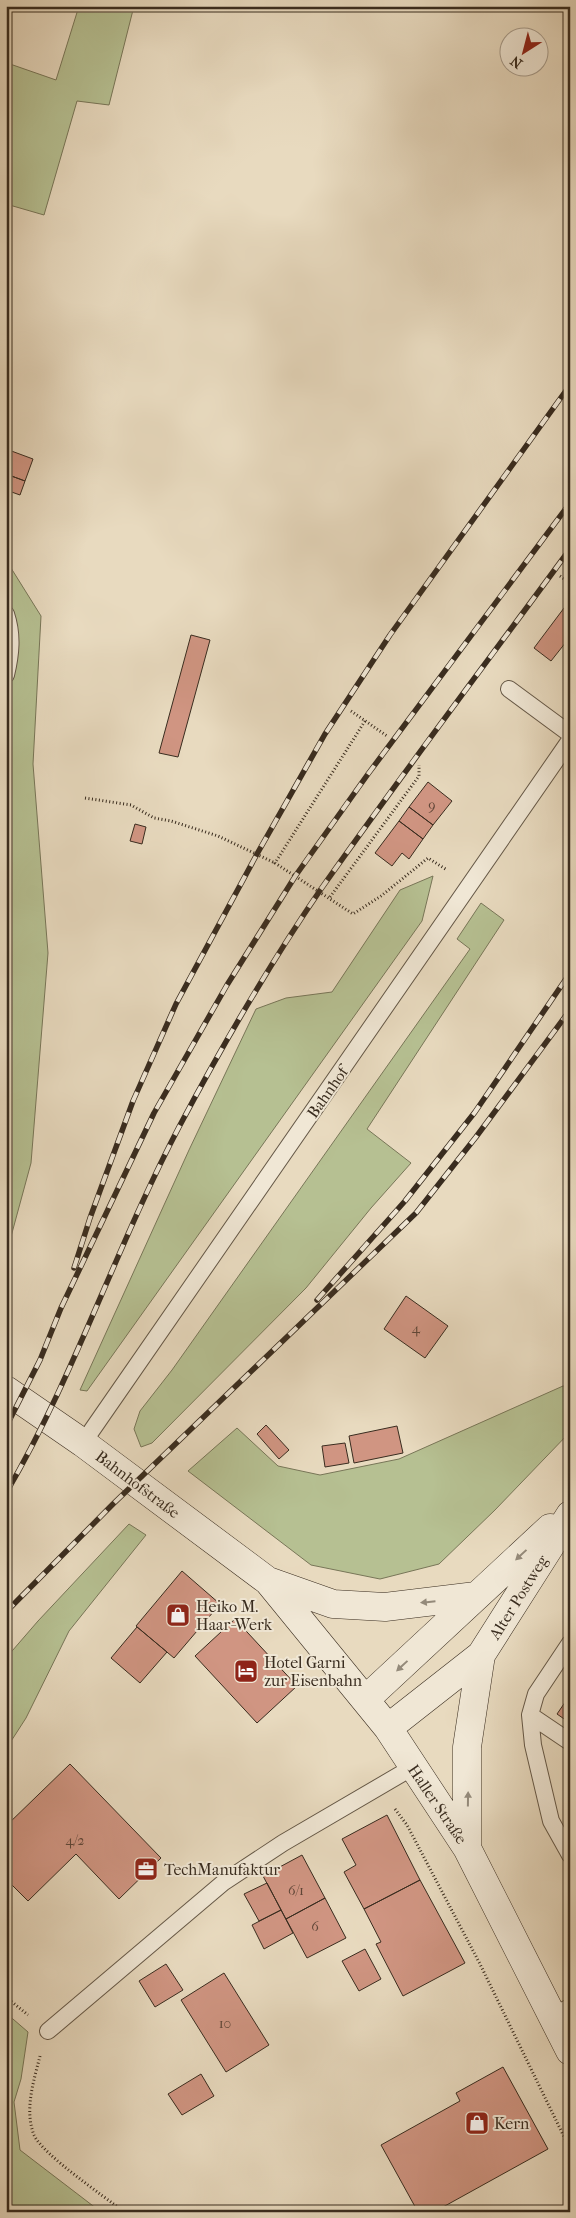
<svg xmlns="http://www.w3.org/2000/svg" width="576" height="2218" font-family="'IM FELL French Canon',serif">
	<rect width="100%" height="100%" fill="#e8dabf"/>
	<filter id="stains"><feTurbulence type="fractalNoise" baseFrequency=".004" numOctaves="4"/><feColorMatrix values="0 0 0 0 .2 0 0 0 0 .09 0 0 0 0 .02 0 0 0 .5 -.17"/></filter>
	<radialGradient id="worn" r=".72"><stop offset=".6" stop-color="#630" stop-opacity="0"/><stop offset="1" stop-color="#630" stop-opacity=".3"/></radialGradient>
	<path fill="#b6c092" stroke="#787658" d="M79 6H134L109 105 77 101 44 215 6 204V73L10 64 56 80Z
		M6 560 41 616 33 764 48 953 31 1163 6 1255Z
		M433 876 422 921 87 1391 80 1390 189 1150 256 1009 286 998 332 992 400 890Z
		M481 903 504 920 367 1129 411 1163 371 1208 306 1288 152 1443 141 1447 134 1429 140 1411 172 1370 470 949 457 939Z
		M563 1386H570V1432L495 1510 439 1564 380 1579 311 1565 188 1471 237 1428 278 1466 320 1475 399 1459Z
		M129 1524 146 1535 69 1631 26 1718 6 1749V1658L38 1621Z
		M6 2013 28 2032 21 2079 14 2102 20 2150 101 2212H6Z"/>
	<path fill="#d09582" stroke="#392c1f" d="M6 449 33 459 25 481 6 474Z
		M6 474 25 481 20 495 6 490Z
		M570 600V637L551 661 534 648Z
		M191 635 210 640 178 757 159 753Z
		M428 782 452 801 433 825 409 807Z
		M409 807 433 825 423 839 399 821Z
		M399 821 423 839 409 859 402 853 392 866 375 853Z
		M135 824 146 827 142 844 130 841Z
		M406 1296 448 1326 425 1358 384 1329Z
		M266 1425 289 1450 279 1459 257 1434Z
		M397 1426 403 1453 354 1463 349 1436Z
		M345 1443 349 1463 325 1467 322 1446Z
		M182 1571 220 1604 174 1658 136 1626Z
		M235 1619 297 1686 257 1723 195 1656Z
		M137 1627 167 1652 140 1683 111 1658Z
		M570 1695V1723L557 1714Z
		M70 1764 161 1858 119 1899 76 1854 28 1901 6 1879V1826Z
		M387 1815 420 1880 364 1909 344 1872 356 1865 342 1839Z
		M302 1855 325 1898 286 1919 263 1876Z
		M420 1880 465 1963 403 1996 376 1944 381 1942 364 1909Z
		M267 1883 281 1910 259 1921 244 1894Z
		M325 1898 346 1938 307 1958 286 1919Z
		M281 1910 293 1933 264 1949 252 1925Z
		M365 1949 381 1979 359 1991 342 1961Z
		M166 1964 183 1990 155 2007 139 1981Z
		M224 1973 269 2045 226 2072 181 2000Z
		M503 2067 548 2149 434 2212H418L381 2145 460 2101 456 2093Z
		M201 2074 214 2096 182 2115 168 2094Z"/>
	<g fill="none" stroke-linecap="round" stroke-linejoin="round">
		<g stroke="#655847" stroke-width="18">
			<path id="lane" d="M6 614C13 635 11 654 6 675
				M509 689 570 734
				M83 1443 570 740
				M570 1643 536 1694 530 1715 533 1745 551 1821 570 1855
				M530 1715 570 1742
				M552 2016 570 2007
				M48 2031 224 1882 283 1843 413 1767"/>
		</g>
		<g stroke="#392c1f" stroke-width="29">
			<path id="secondary" d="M6 1390 83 1443 268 1581 388 1728 467 1848 570 2051
				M268 1581 333 1604 385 1607 476 1596
				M366 1699 550 1528
				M388 1728 481 1655 570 1515
				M467 1848V1747L481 1655"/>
		</g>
		<path stroke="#392c1f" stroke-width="3" stroke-dasharray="1 2.5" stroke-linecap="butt" d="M560 576 570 583
			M351 711 387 736
			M365 721 275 863 353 914 381 896 428 858 447 870
			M85 798 131 805 154 818 171 821 218 836 275 863
			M330 897 419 776V765
			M395 1809 407 1825 480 1964 570 2149
			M6 1997 28 2015
			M40 2056C34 2080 24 2110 34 2135 43 2155 104 2196 124 2212"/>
		<use href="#lane" stroke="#f0e7d5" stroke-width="16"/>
		<use href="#secondary" stroke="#f0e7d5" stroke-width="28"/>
		<g stroke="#392c1f" stroke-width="5.5">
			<path id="rail" d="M74 1268 90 1218 133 1101 176 1004 257 854 325 734 390 635 570 385
				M317 1300 405 1201 475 1112 570 973
				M6 1427 40 1360 61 1308 154 1113 227 985 296 875 368 774 570 503
				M6 1493C74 1377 116 1247 179 1127 222 1046 269 965 321 889 402 774 487 662 570 549
				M6 1612 113 1504 416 1213 476 1137 570 1010"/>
		</g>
		<use href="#rail" stroke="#f0e7d5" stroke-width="4" stroke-dasharray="11" stroke-linecap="butt"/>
	</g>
	<defs><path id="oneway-solid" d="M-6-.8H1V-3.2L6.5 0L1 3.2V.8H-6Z" transform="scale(1.25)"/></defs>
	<g fill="#948a7a">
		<use href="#oneway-solid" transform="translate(521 1555) rotate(137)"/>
		<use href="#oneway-solid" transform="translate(428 1602) rotate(174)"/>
		<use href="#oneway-solid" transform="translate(402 1666) rotate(137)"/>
		<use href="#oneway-solid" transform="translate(468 1799) rotate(-89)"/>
	</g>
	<defs>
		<g id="shop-square" transform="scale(1.25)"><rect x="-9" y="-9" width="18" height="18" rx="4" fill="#8f2418" stroke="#f0e7d5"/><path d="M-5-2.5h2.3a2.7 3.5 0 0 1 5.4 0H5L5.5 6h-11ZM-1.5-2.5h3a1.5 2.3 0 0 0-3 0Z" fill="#fff"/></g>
		<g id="hotel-square" transform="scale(1.25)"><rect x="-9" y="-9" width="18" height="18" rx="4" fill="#8f2418" stroke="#f0e7d5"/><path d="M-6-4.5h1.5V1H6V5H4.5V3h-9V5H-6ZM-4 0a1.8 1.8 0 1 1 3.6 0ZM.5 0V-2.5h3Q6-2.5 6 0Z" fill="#fff"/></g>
		<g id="office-square" transform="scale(1.25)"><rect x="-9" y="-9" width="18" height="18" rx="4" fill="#8f2418" stroke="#f0e7d5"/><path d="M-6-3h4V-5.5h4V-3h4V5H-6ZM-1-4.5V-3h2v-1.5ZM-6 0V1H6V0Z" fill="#fff"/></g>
	</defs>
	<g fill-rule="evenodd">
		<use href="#shop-square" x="178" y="1615"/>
		<use href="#hotel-square" x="246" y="1671"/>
		<use href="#office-square" x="146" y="1869"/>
		<use href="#shop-square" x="477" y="2123"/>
	</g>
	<g text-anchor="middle" stroke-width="4" stroke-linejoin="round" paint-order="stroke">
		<g font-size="14" fill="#5f4638">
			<text x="432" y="810">9</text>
			<text x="416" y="1333">4</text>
			<text x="75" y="1845">4/2</text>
			<text x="296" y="1895">6/1</text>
			<text x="315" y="1931">6</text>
			<text x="225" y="2028">10</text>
		</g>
		<g font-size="16" fill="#392c1f" stroke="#f0e7d5">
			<text transform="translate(327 1092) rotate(-55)" y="6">Bahnhof</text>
			<text transform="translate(138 1484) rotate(37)" y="6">Bahnhofstraße</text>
			<text transform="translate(518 1597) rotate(-58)" y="6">Alter Postweg</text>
			<text transform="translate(438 1804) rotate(56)" y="6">Haller Straße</text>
		</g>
		<g font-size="16" fill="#392c1f" stroke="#f0e7d5" text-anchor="start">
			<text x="196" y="1612">Heiko M.<tspan x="196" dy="18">Haar-Werk</tspan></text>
			<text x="264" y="1668">Hotel Garni<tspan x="264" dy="18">zur Eisenbahn</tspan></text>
			<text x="164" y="1875">TechManufaktur</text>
			<text x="494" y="2129">Kern</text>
		</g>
	</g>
	<rect width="576" height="2218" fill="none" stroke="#e8dabf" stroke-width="25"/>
	<rect x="8" y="8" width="561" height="2203" fill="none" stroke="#392c1f" stroke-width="2.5"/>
	<rect x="12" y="12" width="551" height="2193" fill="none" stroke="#392c1f"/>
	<g transform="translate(524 52) rotate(216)"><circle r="24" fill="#f0e7d5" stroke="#a79c8c"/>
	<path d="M0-4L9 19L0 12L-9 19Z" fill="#8f2418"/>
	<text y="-8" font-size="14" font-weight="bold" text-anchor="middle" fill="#392c1f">N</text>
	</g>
	<rect width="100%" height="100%" filter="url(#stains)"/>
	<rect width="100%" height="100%" fill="url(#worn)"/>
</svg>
